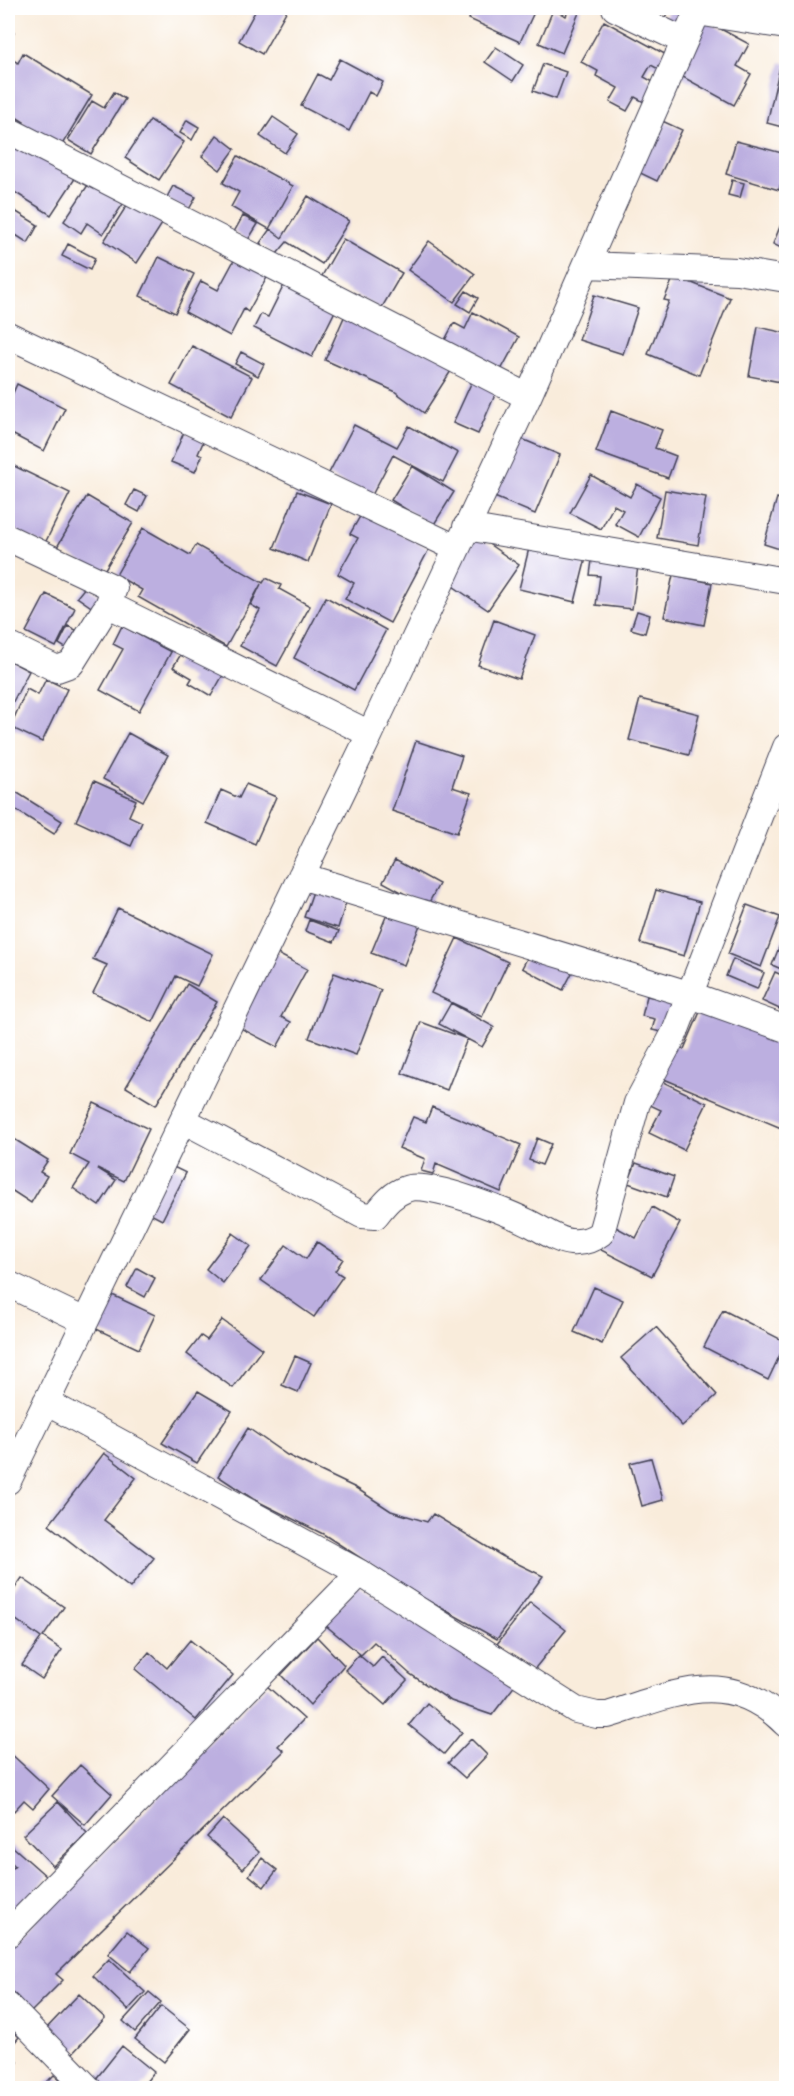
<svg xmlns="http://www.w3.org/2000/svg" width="794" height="2096" font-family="'IM FELL Double Pica',serif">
	<rect width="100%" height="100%" fill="#fff"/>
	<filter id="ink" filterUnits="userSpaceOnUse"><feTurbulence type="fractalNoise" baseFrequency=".0167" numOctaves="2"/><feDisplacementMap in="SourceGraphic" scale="12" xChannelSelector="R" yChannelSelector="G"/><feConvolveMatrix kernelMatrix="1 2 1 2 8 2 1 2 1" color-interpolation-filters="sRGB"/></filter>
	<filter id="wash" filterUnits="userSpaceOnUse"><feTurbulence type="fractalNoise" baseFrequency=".008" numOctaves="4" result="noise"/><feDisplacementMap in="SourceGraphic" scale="24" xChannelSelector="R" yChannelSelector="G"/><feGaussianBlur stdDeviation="1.35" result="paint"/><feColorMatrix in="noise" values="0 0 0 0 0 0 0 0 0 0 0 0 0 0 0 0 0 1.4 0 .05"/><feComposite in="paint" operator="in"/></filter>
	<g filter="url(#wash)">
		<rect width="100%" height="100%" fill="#f9ecdb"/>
		<g id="blocks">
			<path fill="#bcafe0" d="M257 8H288L262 54 239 41Z
				M439 8H461L455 17Z
				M474 8H536L520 42 469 19Z
				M569 8H581L562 53 539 43 553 10 566 16Z
				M670 8H690L678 33 661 25Z
				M700 18 749 44 737 66 751 74 734 105 672 71Z
				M604 21 674 59 666 73 651 65 644 77 664 88 653 107 635 97 627 111 610 102 618 88 596 76 598 71 581 62Z
				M8 29 14 33 8 43Z
				M496 47 523 65 513 81 485 62Z
				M23 53 92 95 60 148 22 125 24 122 8 112V57L18 63Z
				M340 59 383 82 376 96 369 92 349 131 301 106 318 74 329 80Z
				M781 62 786 64V128L767 123Z
				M543 64 566 72 556 99 533 91Z
				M114 92 125 99 91 154 68 140 92 101 104 108Z
				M273 117 298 134 285 153 260 136Z
				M658 119 682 130 657 181 634 170Z
				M150 120 184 142 159 180 125 158Z
				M187 120 199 127 192 140 180 133Z
				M8 134 76 177 51 215 8 188Z
				M217 135 235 149 220 170 202 156Z
				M736 141 786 154V166L779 190 726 174Z
				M238 156 293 186 269 229 231 207 239 192 223 183Z
				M732 180 744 183 740 198 728 195Z
				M90 182 123 204 103 234 87 223 81 233 64 221Z
				M173 186 196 197 188 211 166 199Z
				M308 196 349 221 322 264 287 242 276 255 260 243 270 229 282 238Z
				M129 202 162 224 137 263 104 241Z
				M10 208 38 225 28 243 8 230Z
				M786 212V240L783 249 773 244Z
				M243 216 258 224 248 240 234 232Z
				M343 239 402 273 381 309 322 276Z
				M429 241 475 274 454 302 408 270Z
				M68 244 95 258 90 270 62 256Z
				M238 253 271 270 248 312 244 309 230 336 185 312 201 281 218 290Z
				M159 257 194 274 175 313 140 296Z
				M674 276 730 298 699 375 648 354 669 301 664 300Z
				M284 285 335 311 312 357 254 328 261 314 268 317Z
				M466 291 478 298 470 312 457 304Z
				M594 295 638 308 623 354 579 340Z
				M473 312 519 337 501 370 445 340 454 323 465 329Z
				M345 315 456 363 424 413 394 391 325 360Z
				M758 327 786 333V383L749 376Z
				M192 346 252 377 231 417 171 385Z
				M241 352 264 364 258 376 235 364Z
				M474 377 498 388 478 434 453 423Z
				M17 384 65 408 44 451 8 432V404Z
				M611 411 662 430 655 448 676 456 668 478 596 452Z
				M354 425 397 447 409 426 458 453 443 482 393 455 371 497 328 475Z
				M184 432 204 440 198 454 202 456 195 472 171 462Z
				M517 437 560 455 535 514 492 496Z
				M10 464 70 493 44 545 8 527V470Z
				M412 466 454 492 433 526 391 500Z
				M591 475 630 497 637 484 660 497 639 537 615 524 623 510 614 505 601 529 570 513Z
				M134 490 147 496 139 512 126 505Z
				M665 490 706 497 698 545 657 538Z
				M297 491 331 504 308 562 274 548Z
				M87 496 133 523 102 574 57 547Z
				M777 498 786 501V551L764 544Z
				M362 513 429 549 390 623 345 599 354 583 338 574 358 538 350 534Z
				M143 528 190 555 196 545 263 583 266 578 281 585 279 589 310 606 277 666 240 646 260 610 251 605 261 584 226 647 138 597 142 590 116 575Z
				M477 536 519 565 488 610 444 580Z
				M531 540 587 554 575 602 519 589Z
				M593 553 639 559 632 609 596 605 600 576 590 575Z
				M673 575 712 583 704 625 664 617Z
				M86 586 108 602 100 613 77 597Z
				M46 594 75 608 56 647 26 632Z
				M326 597 386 630 354 690 294 658Z
				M637 611 650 615 645 633 631 629Z
				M494 620 535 635 519 679 478 665Z
				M68 626 76 630 67 649 59 644Z
				M122 626 171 652 139 711 100 690 123 649 113 644Z
				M183 651 223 675 211 696 189 683 192 678 173 667Z
				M8 660 29 671 8 711Z
				M46 679 67 689 42 742 10 727 27 689 38 695Z
				M640 699 699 714 689 755 629 740Z
				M128 733 168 755 143 801 103 779Z
				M416 741 462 756 452 787 471 793 457 833 392 811Z
				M94 781 136 800 129 816 142 822 131 846 76 821Z
				M246 784 276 797 255 844 207 823 221 790 239 798Z
				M8 787 62 821 54 834 8 805Z
				M786 788V806L779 802Z
				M395 860 439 884 427 906 383 882Z
				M315 886 348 896 338 928 304 917Z
				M656 890 700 902 684 956 640 943Z
				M747 905 780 917 761 967 728 954Z
				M390 907 422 920 404 965 371 953Z
				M118 908 213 954 197 986 176 976 153 1022 93 993 107 965 93 959Z
				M309 920 339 931 334 942 305 931Z
				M786 930V971L772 965Z
				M457 938 508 962 482 1017 431 993Z
				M268 949 307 969 281 1017 291 1022 277 1047 219 1017Z
				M531 951 572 973 563 990 522 968Z
				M733 959 764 973 757 989 726 976Z
				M775 972 786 977V1012L762 1001Z
				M334 973 381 990 356 1055 309 1038Z
				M187 984 217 1002 156 1105 126 1087Z
				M647 996 678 1003 671 1034 652 1030 655 1019 642 1016Z
				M451 1003 494 1027 482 1047 439 1024Z
				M703 1005 785 1040 786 1130 657 1076 671 1044 684 1049Z
				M421 1022 467 1039 447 1090 402 1073Z
				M661 1081 707 1103 684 1150 649 1133 661 1110 650 1105Z
				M94 1103 149 1129 124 1181 97 1168 116 1180 99 1206 73 1188 89 1164 70 1154Z
				M432 1107 521 1145 501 1192 436 1164 433 1174 421 1171 425 1159 399 1148 413 1117 426 1122Z
				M537 1138 551 1144 542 1165 529 1160Z
				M14 1139 48 1160 40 1172 47 1176 31 1203 8 1188V1150Z
				M163 1162 186 1173 162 1220 139 1208Z
				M636 1163 674 1177 667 1197 628 1183Z
				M652 1207 680 1223 652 1276 601 1250 614 1226 636 1238Z
				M233 1233 251 1246 223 1283 206 1269Z
				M317 1242 343 1259 335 1271 343 1276 314 1317 261 1280 286 1245 306 1259Z
				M137 1268 155 1278 145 1297 127 1287Z
				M594 1287 623 1300 602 1344 574 1332Z
				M108 1293 155 1315 139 1349 92 1327Z
				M723 1310 786 1342 768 1380 704 1347Z
				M222 1320 262 1349 233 1388 187 1354 201 1336 207 1340Z
				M656 1327 717 1395 682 1426 621 1358Z
				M295 1356 311 1363 298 1392 282 1385Z
				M198 1391 232 1411 197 1463 162 1443Z
				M248 1428 287 1455 356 1488 391 1511 427 1522 433 1514 502 1556 543 1576 497 1639 425 1599 323 1534 253 1499 218 1476Z
				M104 1453 136 1478 104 1520 154 1558 130 1588 49 1525Z
				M651 1458 663 1500 642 1506 630 1463Z
				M22 1578 64 1607 43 1637 62 1650 42 1679 22 1665 41 1638 8 1614V1598Z
				M358 1586 516 1684 492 1715 451 1701 410 1674 374 1642 361 1655 324 1624Z
				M530 1602 566 1630 532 1672 497 1644Z
				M317 1637 344 1665 310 1705 281 1675Z
				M190 1640 233 1675 196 1720 135 1669 149 1652 167 1668Z
				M359 1655 373 1667 382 1657 407 1680 385 1705 345 1670Z
				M267 1686 304 1719 278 1746 284 1751 56 1974 63 1980 31 2012 8 1987V1948L128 1830 197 1755Z
				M427 1703 462 1732 444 1754 409 1725Z
				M471 1739 487 1755 465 1778 448 1763Z
				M8 1751 49 1789 33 1808 24 1800 14 1811 8 1805Z
				M80 1765 112 1794 85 1825 52 1796Z
				M58 1802 87 1833 53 1866 23 1835Z
				M223 1819 259 1852 243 1869 207 1837Z
				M12 1846 47 1877 8 1921V1864L13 1868 15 1866 8 1859V1851Z
				M262 1858 277 1870 264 1887 249 1875Z
				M127 1931 149 1948 130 1972 108 1954Z
				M109 1959 145 1992 128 2010 93 1976Z
				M149 1992 161 2002 135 2032 123 2021Z
				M79 1994 105 2018 71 2055 44 2031Z
				M161 2006 190 2029 164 2062 135 2039Z
				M8 2026 19 2037 8 2050Z
				M122 2046 154 2072 141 2088H105L95 2080Z
				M8 2053 18 2062 8 2074Z
				M54 2075 69 2088H41Z"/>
		</g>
	</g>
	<g filter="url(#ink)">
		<use href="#blocks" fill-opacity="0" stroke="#424053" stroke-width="1.5"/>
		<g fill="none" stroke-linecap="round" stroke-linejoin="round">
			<g stroke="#424053" stroke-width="28">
				<path id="minor" d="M615 8 684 41
					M697 12 786 26
					M8 130 528 397
					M587 265 737 271 786 279
					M8 335 456 548
					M466 527 786 581
					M8 538 114 588 108 606
					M8 645 57 669 71 664 104 611 108 606 115 608 370 734
					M301 876 688 994 786 1029
					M183 1120 362 1215 375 1216C384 1205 392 1194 406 1189 427 1180 507 1212 529 1223 542 1229 558 1241 571 1242 583 1243 592 1240 601 1233L637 1103 675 1032 786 747
					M8 1284 85 1321
					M46 1402 360 1573 576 1710 597 1715H608C676 1693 728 1666 786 1724
					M8 1481 370 734 528 397 699 8
					M8 1934 360 1573
					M8 2006 88 2088"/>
			</g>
			<use href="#minor" stroke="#fff" stroke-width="26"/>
		</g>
	</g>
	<rect width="794" height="2096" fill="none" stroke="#fff" stroke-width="30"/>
</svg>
